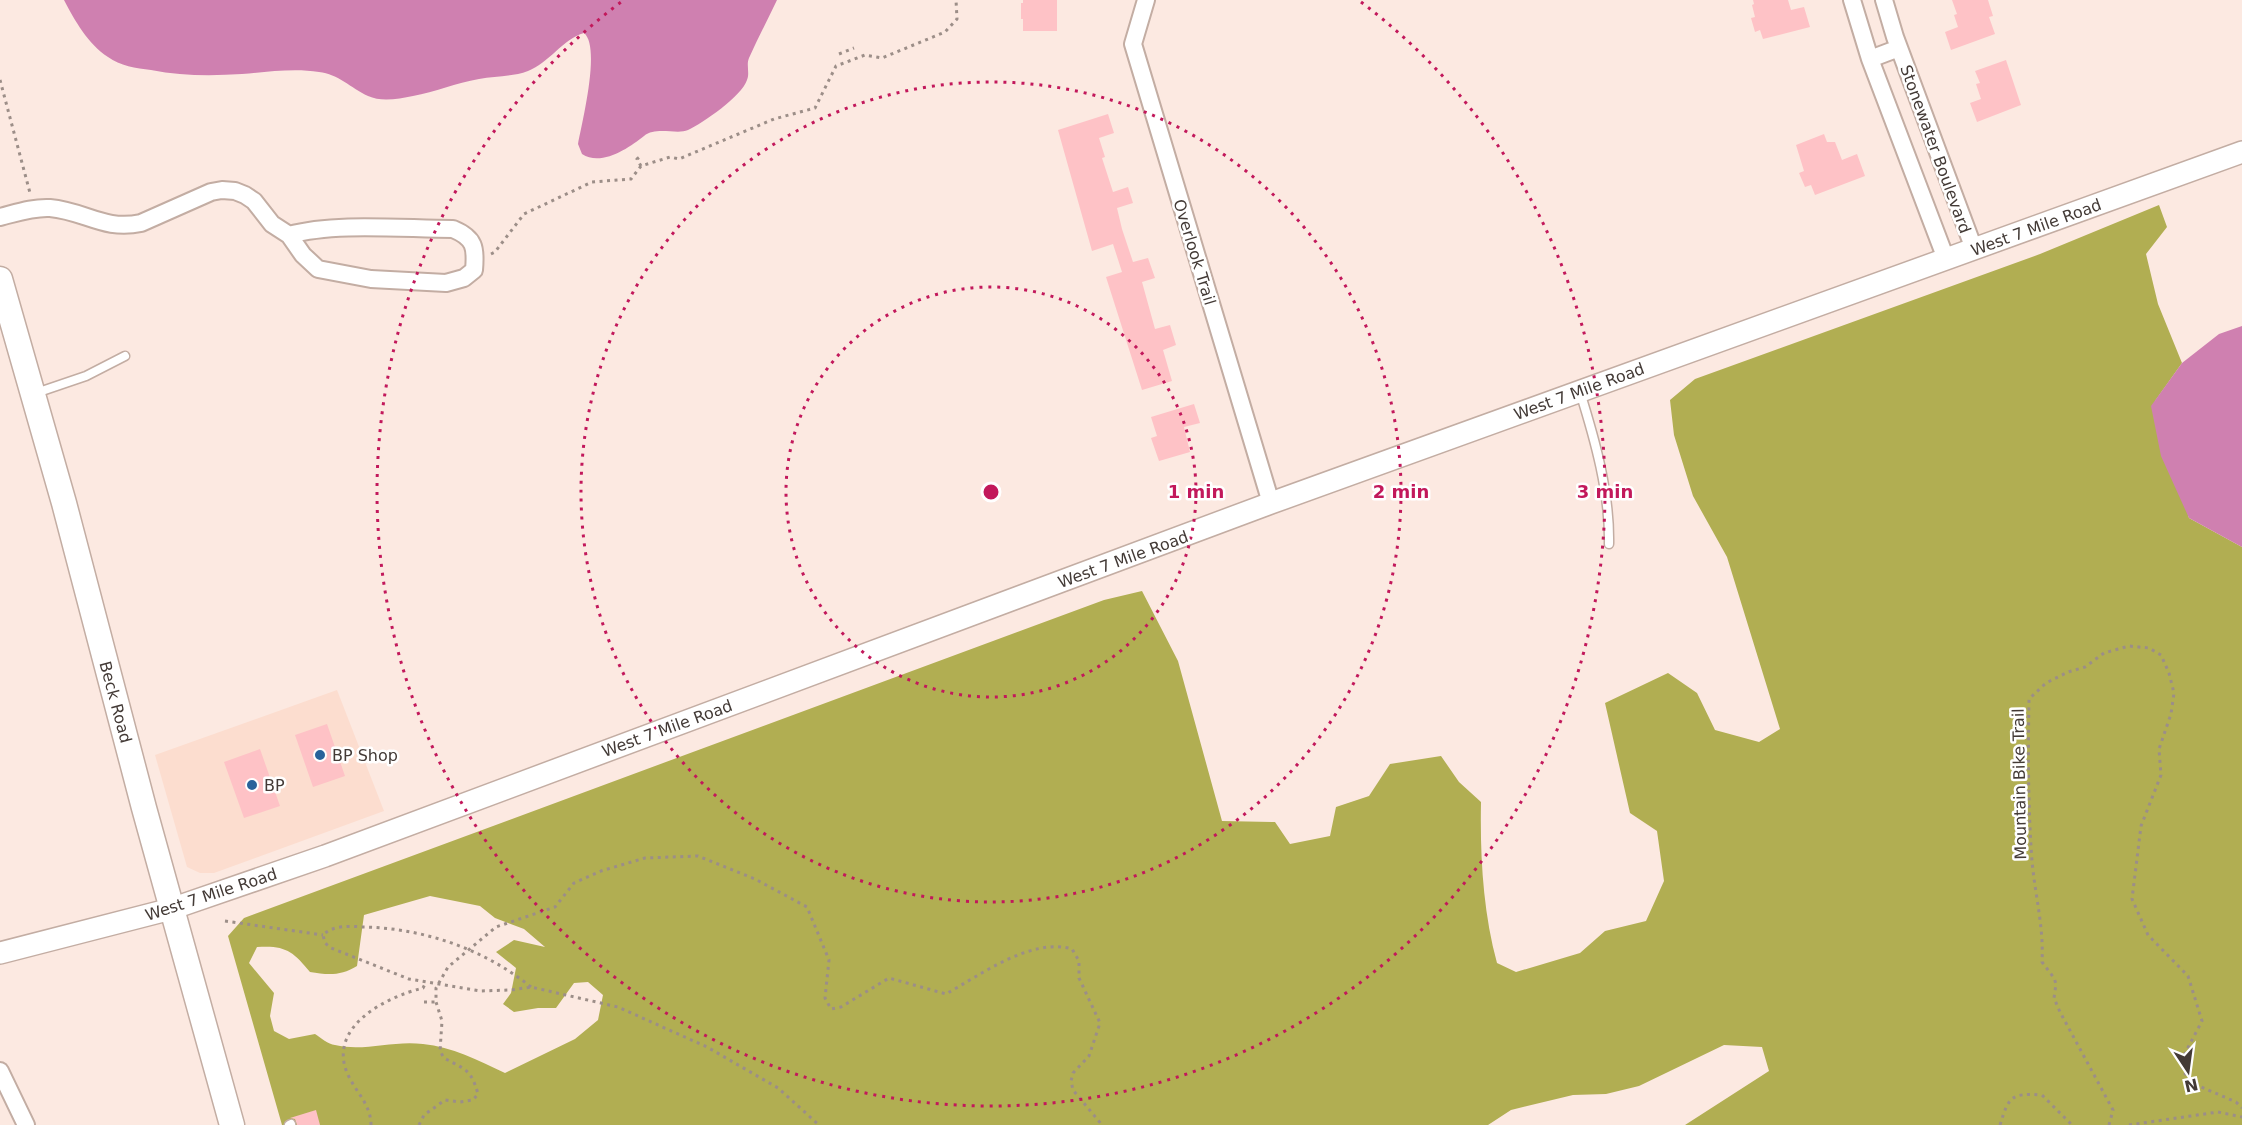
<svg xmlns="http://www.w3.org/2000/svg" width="2242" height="1125" font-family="'DejaVu Sans',sans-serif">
	<rect width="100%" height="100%" fill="#fce9e1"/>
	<path fill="#fcddcf" d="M337 690 384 811 214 873H200L187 867 155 755Z"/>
	<path fill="#b1ae52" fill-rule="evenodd" d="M2159 205 2167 227 2146 254 2158 304 2182 363 2155 401 2189 518 2242 547V1125H1685L1769 1071 1762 1047 1724 1045 1639 1086 1606 1094 1573 1095 1511 1110 1488 1125H282L228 936 244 918 1104 600 1142 591 1178 661 1222 821 1275 822 1290 844 1330 836 1336 807 1369 796 1390 764 1441 756 1459 782 1481 802C1480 857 1483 911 1497 963L1516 972 1580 953 1605 931 1646 921 1664 881 1657 831 1630 813 1605 703 1668 673 1697 693 1715 730 1759 742 1780 729 1727 557 1693 496 1674 435 1670 400 1695 379 2040 254ZM430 896 480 906 495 918 524 929 545 947 514 940 496 952 516 968 511 993 503 1004 514 1012 538 1008H556L574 983 588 982 603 995 598 1020 575 1039 505 1073C478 1060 452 1047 423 1044 393 1040 364 1052 335 1045 328 1044 321 1038 315 1034L289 1039 274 1031 270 1016 274 993 249 963 257 947C285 945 293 951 310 972 328 975 341 976 357 966L364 915Z"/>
	<path fill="#cf80b0" d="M64 0H777C768 19 758 38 749 58 746 65 750 73 747 80 742 96 703 123 688 130 677 135 656 126 644 136 629 148 601 167 582 154L578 144C582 122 601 47 584 33 563 39 549 63 528 71 512 77 495 76 479 79 456 83 435 92 413 96 398 99 381 102 368 96 351 88 338 74 319 72 294 68 267 72 242 74 212 76 181 76 151 70 136 68 120 66 108 57 88 44 75 21 64 0Z
		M2242 326V547L2189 518 2161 456 2151 406 2182 363 2219 334Z"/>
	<path fill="#fec2c6" d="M1023 0H1057V31H1023V19H1021V3H1023Z
		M1753 0H1788L1791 10 1804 7 1810 27 1763 39 1760 30 1755 32 1751 18 1755 17 1752 5 1754 4Z
		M1952 0H1988L1993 16 1989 17 1995 34 1951 50 1945 32 1958 27 1954 15 1957 14Z
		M2006 60 2021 105 1977 122 1970 103 1981 99 1976 84 1980 83 1975 71Z
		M1108 114 1114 133 1099 138 1105 157 1102 158 1113 192 1128 187 1133 203 1117 208 1122 229 1133 262 1148 258 1155 278 1142 282 1155 329 1170 325 1176 345 1163 350 1172 381 1142 390 1106 277 1122 272 1113 244 1092 251 1058 130Z
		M1824 134 1827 142H1835L1842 160 1857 154 1865 176 1815 195 1811 185 1805 187 1799 173 1804 171 1796 145Z
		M1194 404 1200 423 1184 427 1190 452 1159 461 1151 438 1157 436 1151 417Z
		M327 724 345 776 313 787 295 735Z
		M260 749 280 806 244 818 224 762Z
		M316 1110 320 1125H297L295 1119 290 1118Z"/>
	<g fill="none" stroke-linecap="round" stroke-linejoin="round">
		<g stroke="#c3ada3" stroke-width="11">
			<path id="service" d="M1580 392C1595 440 1610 493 1609 544
				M36 393 86 376 125 356
				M289 1125 291 1124"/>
		</g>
		<g stroke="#c3ada3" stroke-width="20">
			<path id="minor" d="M1146 0 1133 44 1271 503
				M1852 0 1870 59 1946 259
				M1884 0 1895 37 1974 249
				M1870 59 1899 48
				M0 217C16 213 33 207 50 208 85 211 104 231 141 223L211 192 222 190 235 191 245 195 254 201 272 224 289 235 303 255 318 269 371 279 446 283 464 278 474 270C476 248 475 238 453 229 404 229 335 222 289 235
				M0 1071 26 1125"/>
		</g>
		<g stroke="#c3ada3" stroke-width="24">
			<path id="tertiary" d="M0 953 171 909 325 856 1271 503 2242 152"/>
		</g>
		<g stroke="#c3ada3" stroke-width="27">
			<path id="secondary" d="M0 279 64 503 144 808 232 1125"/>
		</g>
		<path stroke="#9c8e88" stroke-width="3" stroke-dasharray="3 4.5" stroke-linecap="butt" d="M839 54 854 48
			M0 80 30 193
			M641 166 637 159 642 155
			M491 254 495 252 524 214 592 182 631 179 641 166 670 157 679 159 774 119 815 108 836 66 865 55 882 58 945 32 957 19 956 0
			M225 921 323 935
			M531 987C484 949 423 928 363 927 349 926 333 925 323 935L325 943 331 948 409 979 481 991 511 990 531 987 618 1007 707 1047 778 1088 819 1125
			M424 1002H436
			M371 1125C371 1105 356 1092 348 1075 326 1027 386 997 423 988L426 982
			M419 1125 424 1115 445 1100 460 1102 473 1100 478 1094C471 1069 466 1070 444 1058L440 1051 442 1021 436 1002V988L448 967 496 927 555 907 574 883 601 871 645 858 698 856 755 879 807 907 829 960 825 998 831 1009 841 1007 889 978 946 994C980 975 1032 937 1072 949L1079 961V978L1100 1023 1089 1056 1073 1073 1071 1081 1073 1090 1102 1125
			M2000 1125C2009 1096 2011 1093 2042 1095L2072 1125
			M2109 1125 2113 1110 2060 1012 2054 998 2056 984 2054 978 2042 962C2044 928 2035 895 2032 861 2028 807 2028 753 2029 699L2046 683 2068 672 2085 667 2104 653 2129 646 2149 648 2161 655 2169 673 2174 693 2171 714 2159 749 2161 775 2141 826 2132 899 2148 935 2188 976 2202 1021 2183 1057 2182 1071 2199 1086 2236 1102 2242 1108
			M2129 1125 2218 1112 2242 1117"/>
		<use href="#service" stroke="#fff" stroke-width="8"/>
		<use href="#minor" stroke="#fff" stroke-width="16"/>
		<use href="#tertiary" stroke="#fff" stroke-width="21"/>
		<use href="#secondary" stroke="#fff" stroke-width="24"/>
	</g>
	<g fill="none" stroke="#c2185b" stroke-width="3" stroke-dasharray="3 6">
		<circle cx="991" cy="492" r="205"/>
		<circle cx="991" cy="492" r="410"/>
		<path d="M1361 2A614 614 0 1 1 621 2"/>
	</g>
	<g fill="#29639b" stroke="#fff" stroke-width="2">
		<circle cx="320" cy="755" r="6"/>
		<circle cx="252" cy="785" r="6"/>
	</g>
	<g text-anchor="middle" stroke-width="5" stroke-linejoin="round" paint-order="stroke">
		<g font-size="16" fill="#433a36" stroke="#fff">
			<text transform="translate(1936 149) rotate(70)" y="6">Stonewater Boulevard</text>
			<text transform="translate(2036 227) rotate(-20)" y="6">West 7 Mile Road</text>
			<text transform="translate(1195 252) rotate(73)" y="6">Overlook Trail</text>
			<text transform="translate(1579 391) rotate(-20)" y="6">West 7 Mile Road</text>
			<text transform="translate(1123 559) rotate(-20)" y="6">West 7 Mile Road</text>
			<text transform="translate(116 702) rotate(75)" y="6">Beck Road</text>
			<text transform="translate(667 728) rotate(-20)" y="6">West 7 Mile Road</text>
			<text transform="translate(2019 784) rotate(-91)" y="6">Mountain Bike Trail</text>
			<text transform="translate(211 894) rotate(-18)" y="6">West 7 Mile Road</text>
		</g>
		<g font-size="16" fill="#433a36" stroke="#fff" text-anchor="start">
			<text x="332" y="761">BP Shop</text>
			<text x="264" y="791">BP</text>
		</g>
	</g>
	<circle cx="991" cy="492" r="9" fill="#c2185b" stroke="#fff" stroke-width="3"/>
	<g font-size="18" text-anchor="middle" font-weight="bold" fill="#c2185b" stroke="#fff" stroke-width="5" stroke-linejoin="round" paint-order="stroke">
		<text x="1196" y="498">1 min</text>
		<text x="1401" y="498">2 min</text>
		<text x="1605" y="498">3 min</text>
	</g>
	<g transform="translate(2188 1071) rotate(167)" stroke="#ffffff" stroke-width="4.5" paint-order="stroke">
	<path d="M0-4.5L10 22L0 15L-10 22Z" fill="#433a36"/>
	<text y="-9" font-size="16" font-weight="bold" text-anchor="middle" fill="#433a36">N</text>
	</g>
</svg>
